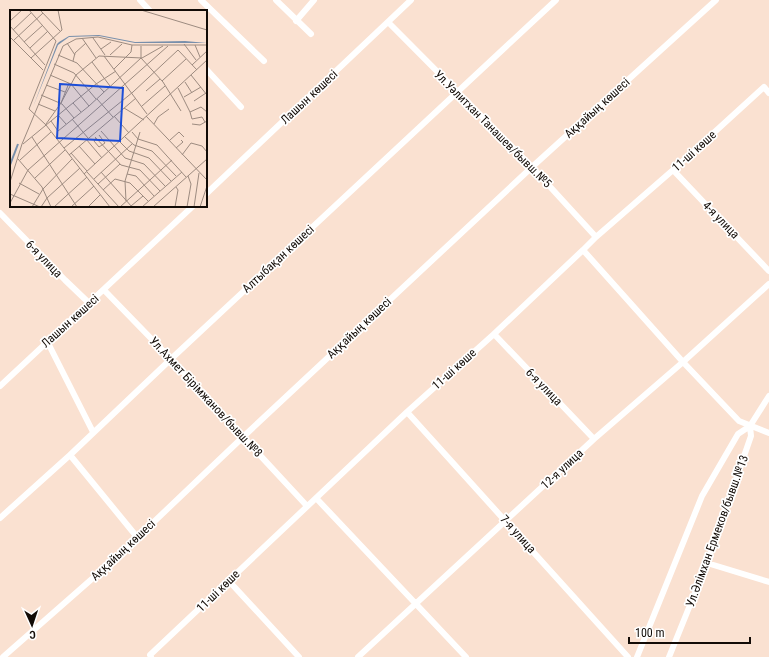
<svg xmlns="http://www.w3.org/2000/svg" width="769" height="657" font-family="'Roboto Condensed',sans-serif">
	<rect width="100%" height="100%" fill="#fae1d1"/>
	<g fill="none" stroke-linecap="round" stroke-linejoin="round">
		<path stroke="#fff" stroke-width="6" d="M140 0 150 11
			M201 0 264 61
			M276 0 311 34
			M296 21 314 0
			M388 22 532 167 596 237
			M206 69 241 107
			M673 170 769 271
			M206 194 411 0
			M0 213 65 280 89 303
			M583 250 683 362 739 421 769 433
			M104 290 171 359 307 506
			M494 334 594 439
			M47 341 93 432
			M0 386 193 206
			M407 412 628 657
			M70 455 137 537
			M316 498 466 657
			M0 518 70 455 171 359 556 0
			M707 563 769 582
			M228 580 299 657
			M3 657 118 556 243 437 532 167 716 0
			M151 657 150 655 407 412 494 334 583 250 596 237 673 170 764 87 769 93
			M358 657 594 439 683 362 769 284
			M637 657 702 496 738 434 750 426
			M669 657 707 563 751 436 750 426 769 396"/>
	</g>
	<g text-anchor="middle" stroke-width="3.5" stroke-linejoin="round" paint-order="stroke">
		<g font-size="12" fill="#120b06" stroke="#fff">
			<text transform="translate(309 97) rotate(-43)" y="4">Лашын көшесі</text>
			<text transform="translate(597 108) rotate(-42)" y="4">Аққайың көшесі</text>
			<text transform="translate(493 129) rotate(45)" y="4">Ул.Уәлитхан Танашев/бывш.№5</text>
			<text transform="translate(694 151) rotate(-42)" y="4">11-ші көше</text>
			<text transform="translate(721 220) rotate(46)" y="4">4-я улица</text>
			<text transform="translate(44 259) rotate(46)" y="4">6-я улица</text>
			<text transform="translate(278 259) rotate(-43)" y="4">Алтыбақан көшесі</text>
			<text transform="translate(70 321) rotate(-42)" y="4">Лашын көшесі</text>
			<text transform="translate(359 328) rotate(-43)" y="4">Аққайың көшесі</text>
			<text transform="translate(454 369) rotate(-42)" y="4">11-ші көше</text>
			<text transform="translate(544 387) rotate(46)" y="4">6-я улица</text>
			<text transform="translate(206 397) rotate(47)" y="4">Ул.Ахмет Бірімжанов/бывш.№8</text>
			<text transform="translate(562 469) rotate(-43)" y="4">12-я улица</text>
			<text transform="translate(717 531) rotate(-70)" y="4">Ул.Әлімхан Ермеков/бывш.№13</text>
			<text transform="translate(518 534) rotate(48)" y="4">7-я улица</text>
			<text transform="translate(123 550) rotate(-43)" y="4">Аққайың көшесі</text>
			<text transform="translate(218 591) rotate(-44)" y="4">11-ші көше</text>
		</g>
	</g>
	<g transform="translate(10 10)">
		<rect width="197" height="197" fill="#fae1d1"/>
		<path d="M89 25 125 32 175 31 197 33H125L89 26 59 27 48 35 23 97 47 34 49 32 59 26Z" fill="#788fab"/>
		<path fill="none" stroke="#788fab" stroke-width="2" d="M0 155 8 134"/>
		<path fill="none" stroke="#9d8b80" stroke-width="1" d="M19 0 46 31 19 99 36 115 100 197M30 0 50 21M131 0 197 20M0 11 12 0M0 16 35 55M3 20 21 3M0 27 33 60M72 28 86 48M83 28 95 45M4 30 33 3M14 32 33 15M57 33 65 45M174 34 186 50M185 35 190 47M20 38 38 21M91 39 101 32M48 45 67 53 94 82M100 45 112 34M94 46 137 104M21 48 52 20 48 0M131 48 153 72 171 101M63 51 65 43 76 33M82 52 100 76M44 54 64 63 86 89M182 55 197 41M104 59 121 42 122 35M40 65 61 74 79 96M181 65 197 85M152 71 176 49M175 72 182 83M36 75 55 82M168 78 180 102 191 97 197 102M136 81 150 69M31 85 52 94 64 108M174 87 191 77M87 89 103 107M184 91 196 83M51 93 66 65 89 46 132 48 153 36M63 93 71 102M28 94 45 101M132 96 155 76M114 98 134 110M180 102 182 109 192 107 195 112M48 105 56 114M104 106 119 123M136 106 197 170M62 109 78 128M41 111 48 121 79 96 131 48V36M36 114 51 93 59 73M144 114 148 107 159 99M182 114 190 115 197 111M91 121 115 148 134 154 155 176M122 122 128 129 147 135 176 167M22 127 67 197M85 127 99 142M115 127 124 135 142 141 166 166M86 128 84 131 89 137 95 133 89 125M76 129 92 148M160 130 169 122 174 127M110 132 119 141 139 148 161 171M13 134 86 74 106 61M69 136 85 154M54 138 123 82 168 40 187 60M166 138 173 132 171 130M99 142 111 155 130 160 150 181M61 143 77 161M59 145 126 88M172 145 181 133 192 136 197 142M8 149 32 177 41 197M10 150 41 122M77 162 109 197M91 162 122 197M74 164 197 50M117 164 126 166 144 186M25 168 55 140M84 169 122 134M0 172 12 134 53 36 66 29 88 27 122 35H197M9 173 29 184M88 174 110 154M93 180 105 169 120 173 138 191M0 184 30 197M116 191 115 171 130 122M0 193 18 160 158 36M121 196 133 186M22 197 33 179 62 149M31 197 37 188 70 158M44 197 77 167M61 197 84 176M78 197 90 185M110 197 162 150M132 197 172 162M143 197 197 149M165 197 168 180 166 177M177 197 181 174 178 166M184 197 189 163M190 197 197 176"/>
		<path fill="#1d4ed8" fill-opacity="0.15" stroke="#1d4ed8" stroke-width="2" d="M50 74 113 78 110 131 47 128Z"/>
		<rect width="197" height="197" fill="none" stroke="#120b06" stroke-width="2"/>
	</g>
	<g transform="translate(32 625) rotate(177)" stroke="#ffffff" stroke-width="3" paint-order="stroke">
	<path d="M0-3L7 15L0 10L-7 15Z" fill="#120b06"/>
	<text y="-6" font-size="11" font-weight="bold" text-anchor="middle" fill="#120b06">С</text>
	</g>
	<path d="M629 637v6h121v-6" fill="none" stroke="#120b06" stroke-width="2"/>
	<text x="635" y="637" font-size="12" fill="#120b06" stroke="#ffffff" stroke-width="3" paint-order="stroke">100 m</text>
</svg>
